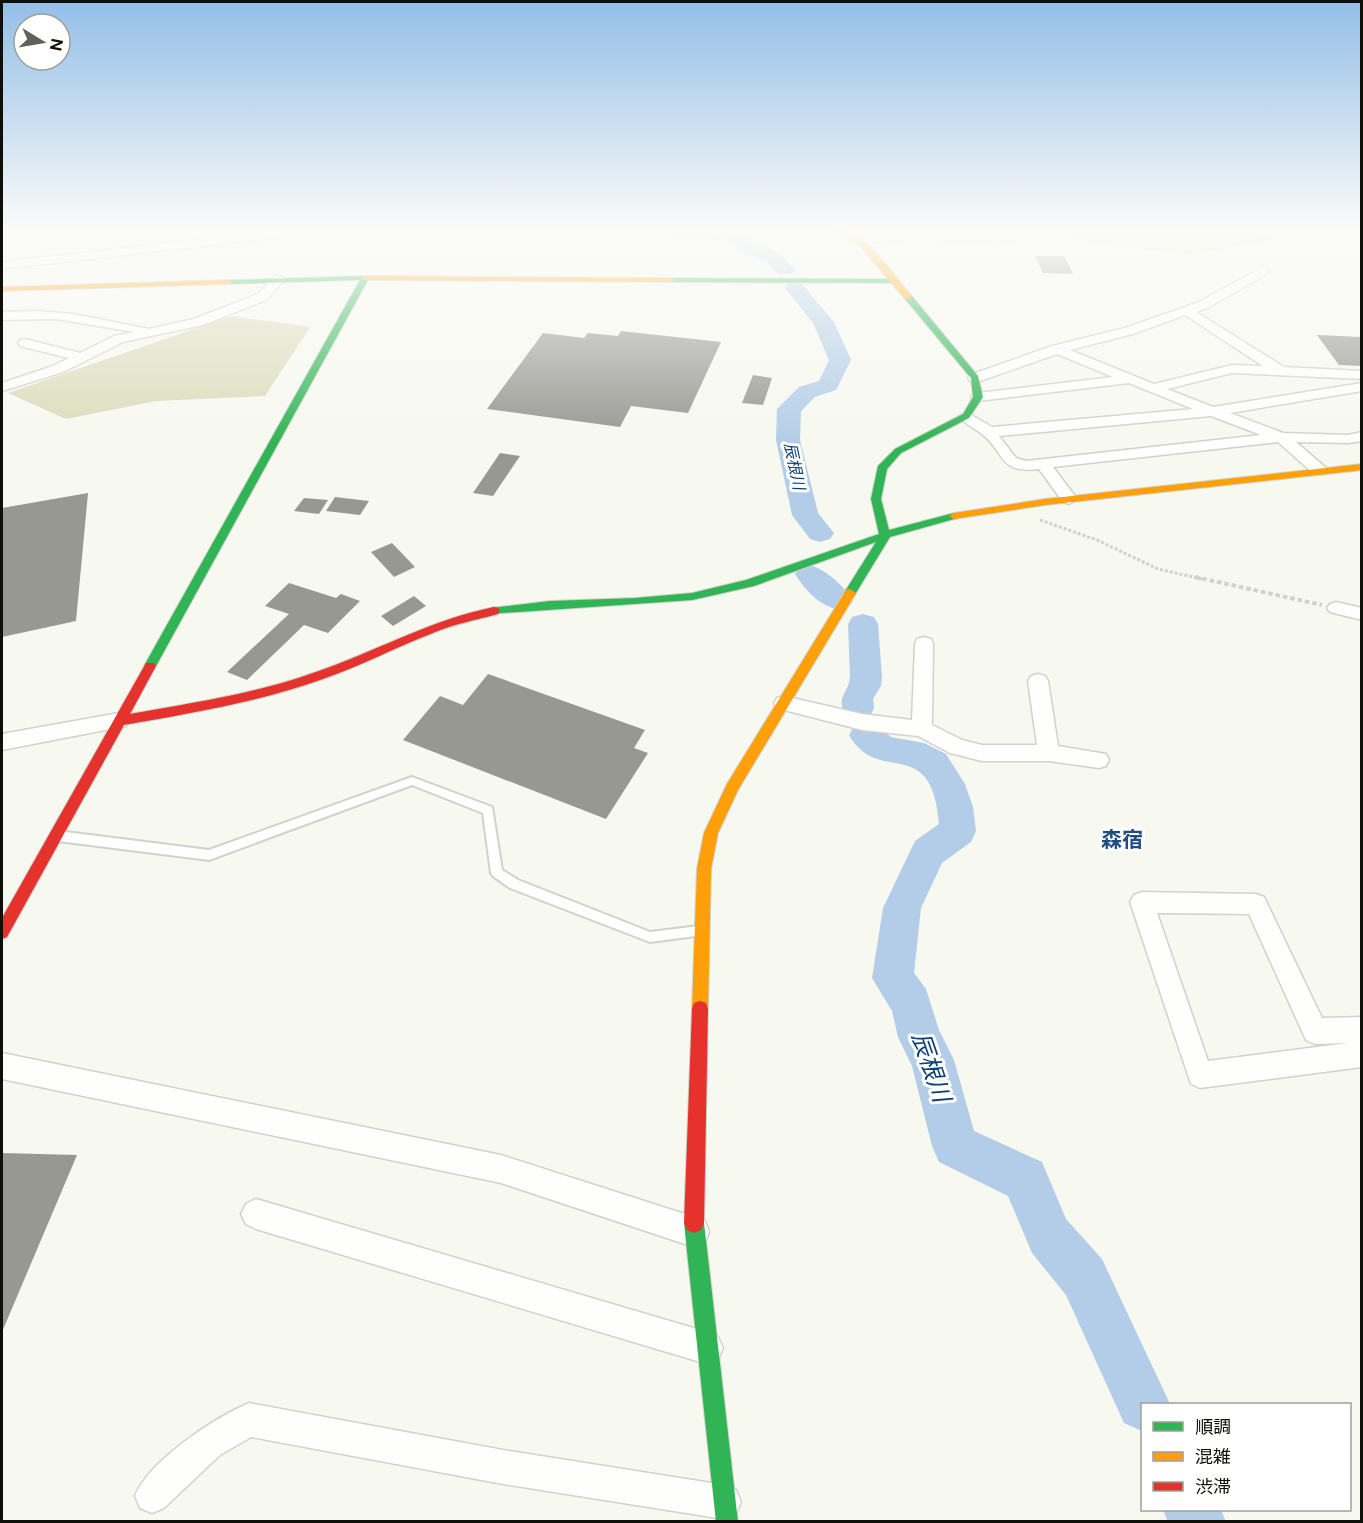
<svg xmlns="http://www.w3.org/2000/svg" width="1363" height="1523" font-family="'Public Sans','Noto Sans JP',sans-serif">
	<rect width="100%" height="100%" fill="#f7f8f0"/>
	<path fill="#dadcbb" d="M213 228H308L214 238Z
		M1080 228H1254L1274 239 1189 255 1071 239Z
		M232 316 310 327 265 396 156 401 66 419 8 393Z"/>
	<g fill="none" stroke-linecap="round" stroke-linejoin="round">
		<path fill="#b3cde8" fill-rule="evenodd" d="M665 228H739L756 244 781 254 795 270 792 274H778L767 262 742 252 726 237 716 240 676 236 670 235Z
			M795 282 802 284 834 322 851 360 836 390 815 397 801 411 800 440 818 513 834 533 830 539 820 542 810 539 792 515 776 440 777 409 799 387 819 381 829 360 813 323 785 288 788 284Z
			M809 565C826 569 844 586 853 601L848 608C827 614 806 592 795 574L799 567Z
			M863 614 874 617 878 624 882 677 881 686 873 699 874 708 870 717 858 720 846 717C835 696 848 695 850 677L848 624 852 617Z
			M866 722 878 726 891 737 924 743 946 754 965 784 973 807 976 831 971 842 942 863 921 908 914 973 926 989 939 1030 954 1060 974 1131 1042 1162 1066 1219 1102 1259 1170 1404H1142V1431L1124 1423 1066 1295 1032 1253 1008 1196 939 1162 932 1146 912 1066 898 1037 892 1011 872 978 883 908 915 841 939 824C932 732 878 787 849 735L854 726Z
			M1163 1510H1221L1226 1522H1168Z"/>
	</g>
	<path fill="#979892" d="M1035 256H1064L1073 274 1043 273Z
		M621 331 721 342 688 413 631 406 620 427 487 409 543 333 584 338 588 333 618 336Z
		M1317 335 1362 337V366L1339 365Z
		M753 375 772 378 763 405 742 403Z
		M500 453 520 456 493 496 473 493Z
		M88 493 76 621 2 637V508Z
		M335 497 369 501 360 515 326 511Z
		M304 498 328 500 319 514 294 511Z
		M392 543 415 567 394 577 371 552Z
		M289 583 336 598 341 594 360 601 328 633 304 625 247 680 227 672 289 614 265 606Z
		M414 596 426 606 393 626 381 616Z
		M488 674 645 730 634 748 648 753 606 819 403 740 440 696 463 705Z
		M2 1153 77 1155 2 1332Z"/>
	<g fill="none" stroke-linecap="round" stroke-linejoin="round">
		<g stroke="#d1d2cb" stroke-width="4">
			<path id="lane" d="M412 777 492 807 502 870 518 880 650 932 699 926 703 927 705 931 703 935 650 942 510 888 493 876 491 873 483 813 412 785 209 860 58 841 54 839 52 836 54 833 58 831 209 850Z"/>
		</g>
		<g stroke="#d1d2cb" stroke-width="3">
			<path id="street" d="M2 228H8V229L2 232Z
				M301 228H339L334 231 2 269V262Z
				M1004 228H1015V241L912 239 858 243 852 240 858 237 912 233 1005 235Z
				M1263 267 1269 271 1267 274 1207 308 1196 312 1284 367 1362 371V379L1232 373 1167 389 1213 407 1362 383V391L1230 413 1283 433 1348 435 1362 432V441L1348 443 1296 442 1326 468 1328 471 1326 474H1314L1278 442 1053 467 1077 499 1069 504 1063 502 1039 469C998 474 1006 453 982 434 974 428 965 424 959 416L966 412 992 427 1193 409 1129 383 978 401 971 397 978 393 1113 377 1057 354 980 381H970L968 378 970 375 1052 346 1125 328 1199 302ZM1185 315 1263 366 1232 365 1154 384 1070 350 1133 334ZM1211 416 1261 435 1026 461 1016 458 999 436Z
				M279 275 285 279 266 300 203 325 123 342 63 372 2 391V383L53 366 69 358 20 346 18 343 20 340 25 339 80 353 114 336 134 332 56 319 2 320V312L38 311 73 314 149 329 194 319 258 294 275 276Z
				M1336 602 1362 608V620L1330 612 1327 608 1330 604Z
				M924 637 931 639 933 644 932 725 962 740 982 745H1037L1028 681 1031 676 1038 674 1045 676 1048 681 1058 746 1106 754 1109 760 1106 766 1099 768 1049 761H982L950 753 918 736 862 730 784 710 777 708 774 703 777 698 784 696 862 714 912 720 915 644 917 639Z
				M119 713 126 716 129 721 126 726 2 750V734Z
				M1142 892 1256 894 1264 897 1322 1018 1362 1017V1067L1200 1088 1191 1084 1130 902 1134 895ZM1157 913 1249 914 1306 1040 1315 1044 1348 1043 1208 1061Z
				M2 1053 501 1155 694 1217 705 1221 709 1232 705 1243 694 1247 501 1183 2 1079Z
				M256 1199 707 1332 718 1337 723 1348 718 1359 707 1364 256 1229 246 1224 241 1214 246 1204Z
				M249 1403 503 1450 724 1485 736 1490 741 1502 736 1514 724 1519 503 1484 251 1437 220 1455 164 1508 152 1513 140 1508 135 1496C149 1461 214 1418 249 1403Z"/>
		</g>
		<g stroke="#d1d2cb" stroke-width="2">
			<path id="fast" d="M365 276 369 278 156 666 154 669H146L144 666 360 280 228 284 224 282 228 280Z
				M668 278 895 279 899 281 895 283 671 282H668Z
				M905 295H911L978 376 983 397 969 418 901 453 887 469 881 499 889 530 954 513 958 514V518L890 537 854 596 850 597 844 593 876 542 754 586 692 600 490 614 488 611 490 608 550 601 635 598 692 593 746 580 879 534 871 499 878 466 895 449 963 414 973 397 971 378 905 299Z
				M694 1213 701 1216 704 1223 738 1522H716L684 1223 687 1216Z"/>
		</g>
		<g stroke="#d1d2cb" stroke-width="2">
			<path id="slow" d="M814 228C826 228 840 229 852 233 872 242 896 278 911 295V299H905L859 245 847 237Z
				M365 276 671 278 675 280 671 282 362 280 361 278Z
				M228 280 232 282 231 284 2 291V287Z
				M1362 464V470L1045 505 954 519 949 516 954 513 1045 499Z
				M850 589 856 593 738 790 718 833 711 869 708 1009 706 1015 700 1017 694 1015 692 1009 697 869 704 833 727 784 846 590Z"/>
		</g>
		<g stroke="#d1d2cb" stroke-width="2">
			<path id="jam" d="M494 607 498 608 500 611 498 614C476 620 454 624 433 633 396 647 361 666 323 679 259 702 191 713 124 725L7 937 2 939V918L146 663H154L156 666 130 714C191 703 254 694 313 673 375 652 430 620 494 607Z
				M700 1001 706 1003 708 1009 704 1223 701 1230 694 1233 687 1230 684 1223 692 1009 694 1003Z"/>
		</g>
		<path stroke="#d1d1ce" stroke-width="3" stroke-dasharray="3 2" stroke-linecap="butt" d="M1040 520 1097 540 1158 569 1202 579"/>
		<path stroke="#d1d1ce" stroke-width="4" stroke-dasharray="4.5 3" stroke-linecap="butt" d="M1195 577 1322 605"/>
		<use href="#lane" fill="#fefefd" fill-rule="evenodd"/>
		<use href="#street" fill="#fefefd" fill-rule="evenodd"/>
		<use href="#fast" fill="#30b455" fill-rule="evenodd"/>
		<use href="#slow" fill="#ff9f0a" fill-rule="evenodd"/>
		<use href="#jam" fill="#e5322d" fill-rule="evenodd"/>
	</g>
	<linearGradient id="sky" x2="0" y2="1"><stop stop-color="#93bee8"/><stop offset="0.52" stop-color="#fbfcf8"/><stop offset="1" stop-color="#fbfcf8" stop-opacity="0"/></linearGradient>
	<rect width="1363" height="442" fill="url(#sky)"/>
	<g text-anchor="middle" stroke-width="6" stroke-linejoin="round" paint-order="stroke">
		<g font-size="16" font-style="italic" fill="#0d4074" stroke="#fff">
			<text transform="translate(795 466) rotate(78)" y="6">辰根川</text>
		</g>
		<g font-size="21" font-weight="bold" fill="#1f4d81" stroke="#fff">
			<text x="1122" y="847">森宿</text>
		</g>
		<g font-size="24" font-style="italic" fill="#0d4074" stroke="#fff">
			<text transform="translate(931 1067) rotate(71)" y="8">辰根川</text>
		</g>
	</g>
	<rect width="1363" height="1523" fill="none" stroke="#0f0f0a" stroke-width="6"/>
	<rect x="1141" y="1403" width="210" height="108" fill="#ffffff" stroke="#9f9f9d" stroke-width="1.5"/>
	<rect x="1153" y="1422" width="30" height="9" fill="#30b455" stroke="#9f9f9d" stroke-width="1.5"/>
	<text x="1195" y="1433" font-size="18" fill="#0f0f0a">順調</text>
	<rect x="1153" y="1452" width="30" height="9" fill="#ff9f0a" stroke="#9f9f9d" stroke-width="1.5"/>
	<text x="1195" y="1463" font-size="18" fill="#0f0f0a">混雑</text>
	<rect x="1153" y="1482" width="30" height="9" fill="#e5322d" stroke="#9f9f9d" stroke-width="1.5"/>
	<text x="1195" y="1493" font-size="18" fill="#0f0f0a">渋滞</text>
	<g transform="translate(42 42) rotate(101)"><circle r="28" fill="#ffffff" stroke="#9f9f9d" stroke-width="1.5"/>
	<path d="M0-4.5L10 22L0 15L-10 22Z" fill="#60615a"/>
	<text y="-9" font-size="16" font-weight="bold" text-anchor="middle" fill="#0f0f0a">N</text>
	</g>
</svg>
